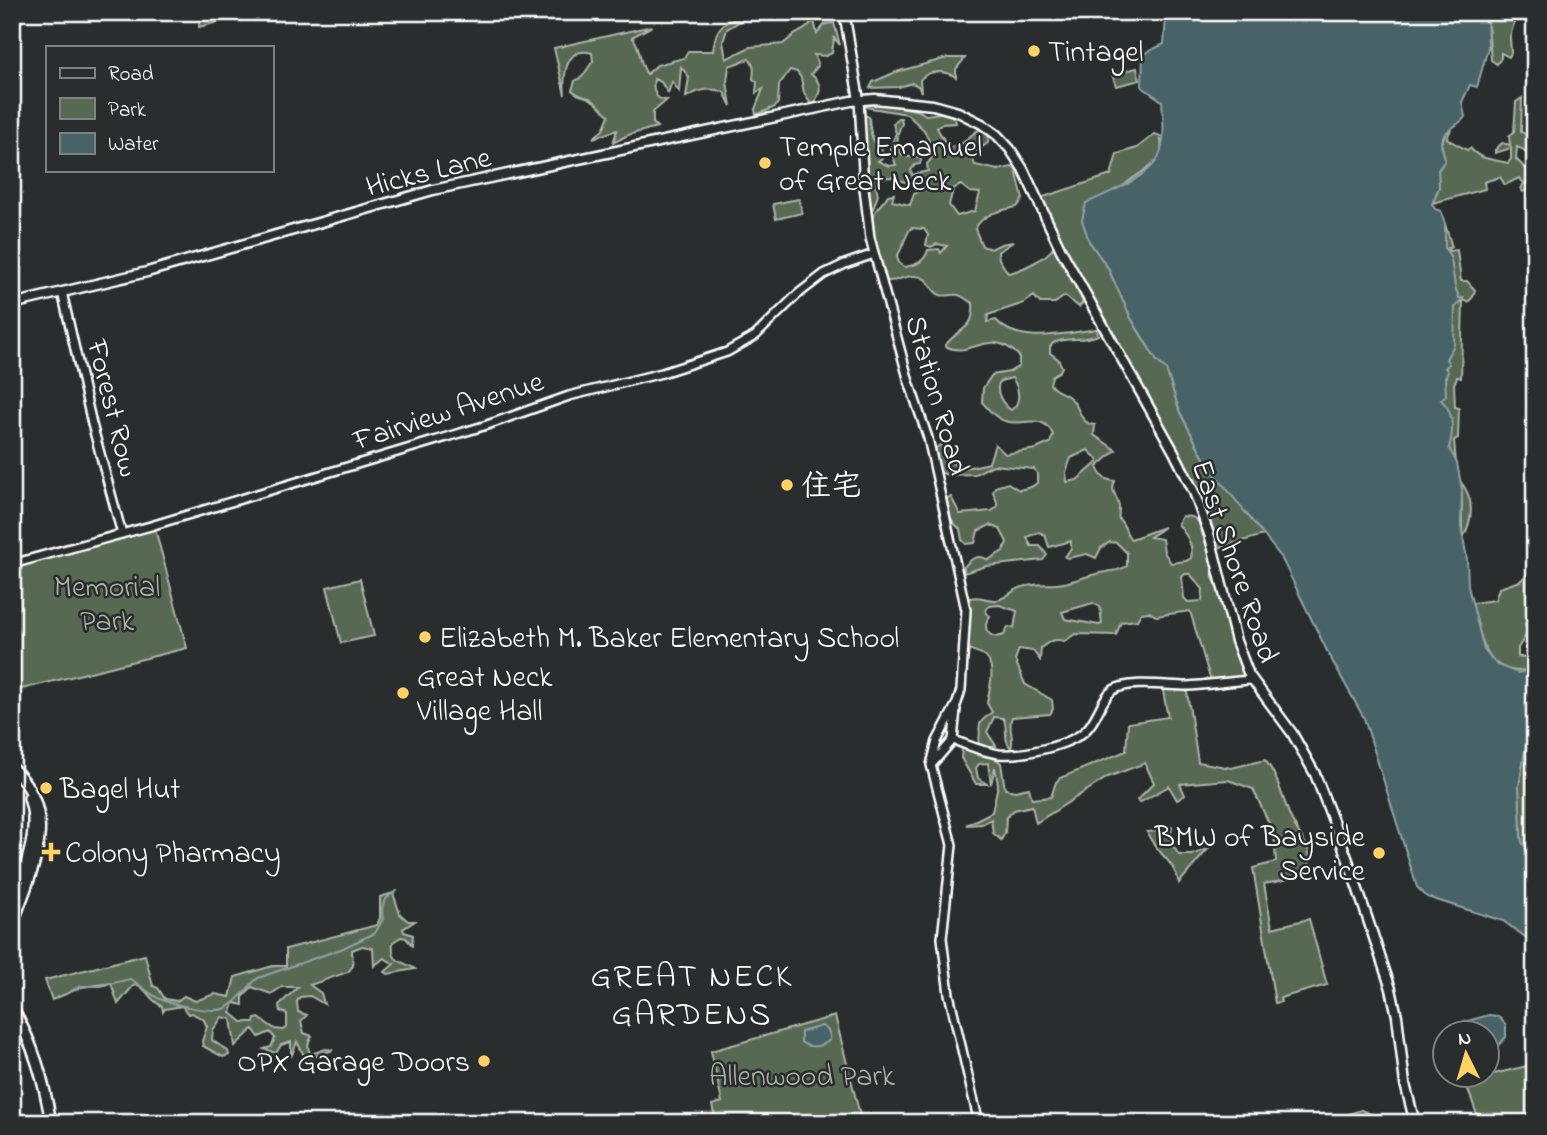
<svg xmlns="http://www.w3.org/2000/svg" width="1547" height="1135" font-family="'Indie Flower','LXGW WenKai TC',sans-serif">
	<rect width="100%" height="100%" fill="#2a2d2e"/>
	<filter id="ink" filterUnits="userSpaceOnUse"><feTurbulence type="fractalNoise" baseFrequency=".0143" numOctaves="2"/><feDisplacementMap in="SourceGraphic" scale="14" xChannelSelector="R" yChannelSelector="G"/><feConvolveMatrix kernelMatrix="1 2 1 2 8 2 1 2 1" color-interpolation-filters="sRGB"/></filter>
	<g filter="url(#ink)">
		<path fill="#586953" stroke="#acb4a9" stroke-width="2" fill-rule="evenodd" d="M200 12H225L234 18 199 27Z
			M1487 12H1514L1516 16 1510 37 1511 53 1509 57 1501 53V58L1497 64 1491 60Z
			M735 19 742 20 727 29 723 42 726 59 750 47 783 44 794 35 805 29 814 20 817 34 825 24 834 23 840 45 834 38 832 53 826 56 814 55 818 66 811 74C824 85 821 93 812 106L804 93 801 78 797 72 790 70 779 85 778 103 775 107 756 115 755 109 763 89 756 93 757 82 753 79C754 72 755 64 749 59L729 66 727 82 731 106 724 92C708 87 700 90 686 97L689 77 681 67 679 91 672 82 668 93 661 82 654 79C652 89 655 101 667 100L653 112V123L657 127 628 135 613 143 617 130 593 138 603 130 609 115C602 110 597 102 589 98 581 95 578 96 572 90L575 81 582 77 593 61 592 53C565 45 563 77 565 95L554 48 652 26 632 37C642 47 638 63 647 74L657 65 684 58 688 51H713C715 34 718 24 735 19Z
			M947 58H965L956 69V77C945 71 928 69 920 80L921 92 918 86 912 83 899 87 870 88 873 82 896 72Z
			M1137 68 1140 80 1116 86 1112 74Z
			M1522 98 1521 132 1535 139V144L1533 143V153H1526L1524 150 1517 147 1516 159 1525 168 1535 169V180L1525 184H1530V188L1523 192 1521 189 1524 183 1519 178 1505 185 1500 177 1484 182 1485 189 1433 203 1439 187 1438 170C1447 160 1444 155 1441 143L1446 133 1451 129 1447 138 1449 140 1467 150 1470 148C1480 160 1492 159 1508 163L1511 159V148L1495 153V150L1502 143 1510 145 1509 136 1514 132 1516 102Z
			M883 103 919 111 926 115 946 112 955 119 956 123 942 124 937 128 948 147C965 148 968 133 983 128L989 133 988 143 975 152 973 160 975 165 998 170 1012 167 1016 170 1023 199 1017 207C1002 210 983 213 975 229L982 246 991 249 1001 244 1013 242 998 252 999 259 1008 273C1020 271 1047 258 1053 248H1056L1074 280 1083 302 1079 307 1065 296 1055 303H1040L1034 296 1024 303 988 315 987 322 996 320C1018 346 1066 333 1097 329L1098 335C1084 342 1068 336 1053 343L1050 347V353L1058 359 1062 367 1060 371 1052 376 1050 384C1055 392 1063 392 1069 397 1081 405 1078 424 1095 425L1094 435 1116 450 1097 467C1101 477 1105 480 1115 481 1109 493 1119 496 1119 508 1119 512 1118 515 1119 519 1127 527 1125 534 1131 539L1164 527 1150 537 1162 539 1164 552 1171 563 1186 561 1191 558C1194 544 1186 535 1178 524L1182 516 1192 517 1198 521 1212 562 1213 578 1223 594 1221 597 1252 680 1212 685 1190 611 1156 616 1149 612 1141 613 1137 620 1121 622 1116 635 1075 634 1065 641C1054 638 1049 641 1041 648L1040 660 1033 651 1019 649 1015 660 1025 684 1052 700 1053 709 1050 714 1012 717C1007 727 1015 737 1011 748 1002 739 1009 727 1003 718L994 717 987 732 996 746 978 751 977 755 995 758 1001 763 1005 789 1015 791 1029 788 1032 799 1051 797 1056 782 1060 778 1126 751 1128 723 1168 717 1162 686H1186L1198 762 1231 768 1265 760C1278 776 1282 797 1290 816 1294 826 1301 835 1306 845 1322 877 1286 880 1264 884L1272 928 1309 919 1327 985 1280 998 1281 1002 1275 1003 1253 868 1276 862 1274 834 1253 789 1228 780 1180 784 1185 795 1177 800 1169 786 1139 803 1137 800 1154 783 1145 763 1108 777 1036 823 1032 806 1014 810 1006 818 1005 833 1001 840 993 833 991 819 982 824 966 825 992 812 998 785 995 767 991 784 988 763 979 764 976 768 978 778 987 784H976L961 758 962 749 978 744C984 726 971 728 992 712L987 703C989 690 998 664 983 655 979 652 972 651 968 649V604L970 598C981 595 986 601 997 600 1007 598 1011 591 1020 588 1035 582 1049 586 1064 583 1078 580 1092 574 1106 572 1115 570 1119 571 1127 566V553L1117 543 1110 542 1101 548 1096 558 1087 554 1068 558 1065 557 1071 548V541L1049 547 1045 535 1039 532 1027 537 1031 546H1040L1047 555 1043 560 987 566 964 573V567C970 559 979 553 988 560L1003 551 1007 542 1000 529 990 525 978 531 975 543 966 544 962 540 960 529C951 522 945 509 947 498L951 497 960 514 992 511 997 507V502L993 492 995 487 1008 483 1019 490 1031 487 1037 483V473L1034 469 993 465 975 474 947 475 940 472 934 449 941 445C950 450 948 457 954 464 960 471 981 465 989 463L995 444 1005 454 1036 449 1050 443 1053 435C1044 413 1026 425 1008 422 996 419 990 411 982 402L983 388 992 375 1009 372 1019 366V356C989 325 973 360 945 346 958 327 975 332 973 303 968 301 963 296 958 295 952 294 946 297 940 295 929 291 932 277 915 276 904 275 898 282 887 281 880 267 864 225 875 212 879 205 884 202 888 195L894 194 892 201 910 205 914 194 924 189 891 177 874 178 878 195 873 209 868 207 863 118 865 115 869 117C870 132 871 141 882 150V158L878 161 889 166 896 165 890 148 896 133 893 124 898 118H901L902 124C897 131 894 152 905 156 911 159 916 155 922 157L920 164 915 165 911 170 912 175 928 171 927 164 935 154 924 130 907 114 865 107 867 104ZM961 185 970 192 980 193 975 211 957 216 949 205 953 189ZM911 228 924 229 928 235 926 245 931 247 937 244 947 246 941 253 939 249 928 250C925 261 917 265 905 267L899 263 897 256C904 247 904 237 911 228ZM1012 378C1019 387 1022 403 1011 410 1002 404 994 391 1000 381ZM1088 450 1098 460V462L1077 480 1067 482 1066 472 1071 458ZM1185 574H1190L1203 589 1202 601 1188 602 1184 598 1182 577ZM1093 603 1100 607 1102 624 1099 625 1065 619 1062 612ZM999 605 1017 611 1014 628 1008 627 1004 635C990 641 980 628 990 616L986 613V609L990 606Z
			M1155 134 1160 136C1169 168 1135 170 1121 189 1109 205 1099 224 1089 241L1108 268 1131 318 1157 361 1166 369 1180 412 1207 464 1264 535 1214 549 1195 495 1037 199 1111 175 1117 154 1137 148Z
			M799 199 802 213 776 219 773 204Z
			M1445 224 1452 247 1448 248 1449 251 1457 250 1461 281H1467L1475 290 1473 297 1468 302 1459 298 1455 287 1450 257 1445 248Z
			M1463 300 1461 378 1457 377 1454 384 1455 407 1459 408 1458 438 1454 440 1456 463 1449 448C1454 430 1452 415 1441 400L1446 382V359L1450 350 1455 307Z
			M1461 482C1475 500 1473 519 1463 538 1460 519 1464 501 1461 482Z
			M154 525 187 648 22 689H14L12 564Z
			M1535 567V625L1525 624 1528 632 1518 648V657L1535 656V669C1485 680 1482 640 1472 603L1495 600 1499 588 1520 581Z
			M360 579 374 636 341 643 327 587Z
			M1535 741V860L1522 842 1521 835 1519 786 1525 750 1527 745Z
			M1172 827 1170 841 1179 855H1192L1208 849 1179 883C1174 859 1154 852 1147 832L1166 830Z
			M393 893 400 914 408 921H415L403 929 404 932 413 935 412 945 406 938 401 937 393 942C391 964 400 959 415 969L388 974 385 972 394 964 384 958 374 966 373 948 362 946 352 950 353 966 348 972 310 985 321 993 324 1004 310 996 300 997 297 1001 298 1012 307 1015 301 1021 304 1033 312 1036C308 1042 306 1048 311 1054L326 1049 333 1050 313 1057 308 1063 297 1042 291 1057V1042L281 1045 276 1053 264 1049 271 1047 275 1038 270 1032 259 1037 253 1029 235 1046 231 1019 222 1017 213 1030 212 1040 228 1051 229 1055 223 1057 203 1046 202 1041 207 1027 204 1020 192 1013 188 1014 182 1006 165 1009 163 1012 162 1006C148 999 149 991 138 985L133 986 118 1004 111 983 82 987 52 1000 45 980 145 955 153 986 158 988 165 999 177 1001 184 996 195 1001 215 994 230 997 235 977 273 966H286V949L377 925 380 918V897ZM252 987 271 994 282 987H298L279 1005 280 1011 287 1014V1027L283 1030 275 1029 259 1018 255 1019 254 1022H242L231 1013 234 1003 243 1005V996Z
			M835 1016 862 1123H716L712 1105 722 1102 711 1051Z
			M1535 1064V1123H1480L1465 1081Z
			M1361 1110 1376 1116 1378 1123H1320Z"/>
		<path fill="#466468" stroke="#90a2a4" stroke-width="2" d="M1164 12H1487L1488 48 1477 87 1470 85 1462 102 1465 117C1458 127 1442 130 1441 143 1441 149 1445 154 1445 160L1438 170 1439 187 1432 204 1435 209 1441 211 1445 224V248L1451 259 1455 287 1459 298H1463L1455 307 1454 345 1446 359 1449 364 1445 368 1448 372 1445 377 1446 395 1441 400C1455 412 1453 433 1449 448L1457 463 1462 490 1461 526 1467 559 1468 586 1484 650 1497 665 1518 673 1535 669V741L1527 745 1525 750 1519 786 1521 835 1522 842 1535 860V955L1528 939 1503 921 1427 897 1417 887 1364 718 1329 655 1281 557 1207 464 1180 412 1166 369 1157 361 1131 318 1108 268 1089 241 1082 220 1086 203C1108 193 1149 178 1159 156 1166 140 1163 117 1162 101L1142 87 1143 54 1164 44 1166 18Z
			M1489 1015 1498 1016 1506 1025V1037L1499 1045 1488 1048V1034L1453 1033 1460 1023Z
			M822 1026C828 1029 831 1034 830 1040 821 1047 809 1049 801 1042V1032Z"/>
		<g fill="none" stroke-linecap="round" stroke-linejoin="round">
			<path stroke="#90a2a4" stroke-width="2" d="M71 991 82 986H101L130 979C141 985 150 995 162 1000 175 1005 214 1014 226 1008 240 1000 247 987 258 978L341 949 375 933 383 919C380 904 384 898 397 891"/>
			<g stroke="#fff" stroke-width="12">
				<path id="tertiary" d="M859 100 864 188 870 238 909 382 928 438 966 610 961 690 957 703 937 741 931 765 952 845 942 938 949 994 979 1123
					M62 292 92 424 122 534
					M12 564 154 525 487 425 569 396 662 373 727 352 755 336 798 294 824 274 845 264 874 254
					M953 740C968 745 983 752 999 754 1021 756 1070 746 1086 730 1097 720 1102 697 1113 690 1130 680 1167 686 1187 686 1209 685 1230 681 1252 680
					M953 740 956 709
					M933 763 953 740"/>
			</g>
			<g stroke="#fff" stroke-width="13">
				<path id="secondary" d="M844 12 859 100
					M12 304 147 272 433 190 851 101 875 99 933 105 958 112 982 124 997 135 1010 149 1023 169 1061 250 1174 452 1194 492 1210 537 1236 641 1249 675 1292 733 1315 774 1348 860 1391 989 1397 1016 1405 1084 1415 1123"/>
			</g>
			<g stroke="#fff" stroke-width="14">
				<path id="primary" d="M12 768C63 815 31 871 12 926
					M22 876C31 849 38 825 29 798
					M12 1008C34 1044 44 1081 51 1123"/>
			</g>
			<use href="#tertiary" stroke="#2a2d2e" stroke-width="7"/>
			<use href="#secondary" stroke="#2a2d2e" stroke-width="8"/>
			<use href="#primary" stroke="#2a2d2e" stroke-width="9"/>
		</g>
	</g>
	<g fill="#ffd166" stroke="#2a2d2e" stroke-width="2.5">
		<circle cx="1034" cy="51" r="7"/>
		<circle cx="765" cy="163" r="7"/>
		<circle cx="787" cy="485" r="7"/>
		<circle cx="425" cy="637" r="7"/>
		<circle cx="403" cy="693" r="7"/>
		<circle cx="46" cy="788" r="7"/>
		<path d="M47.5 841.5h7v7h7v7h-7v7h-7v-7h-7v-7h7z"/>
		<circle cx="1379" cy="853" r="7"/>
		<circle cx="484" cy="1061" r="7"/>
	</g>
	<g text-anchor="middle" stroke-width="5" stroke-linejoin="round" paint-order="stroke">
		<g font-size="30" fill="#fff" stroke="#2a2d2e" text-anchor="start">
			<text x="1048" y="61">Tintagel</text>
			<text x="779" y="156">Temple Emanuel<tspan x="779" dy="34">of Great Neck</tspan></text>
			<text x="801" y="495">住宅</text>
			<text x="439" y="647">Elizabeth M. Baker Elementary School</text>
			<text x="417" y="686">Great Neck<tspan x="417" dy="34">Village Hall</tspan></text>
			<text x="60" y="798">Bagel Hut</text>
			<text x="1365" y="846" text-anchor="end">BMW of Bayside<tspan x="1365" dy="34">Service</tspan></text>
			<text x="65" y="862">Colony Pharmacy</text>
			<text x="470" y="1071" text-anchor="end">OPX Garage Doors</text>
		</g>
		<g font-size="30" fill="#fff" stroke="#2a2d2e">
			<text transform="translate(428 171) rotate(-14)" y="10">Hicks Lane</text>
			<text transform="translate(938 395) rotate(74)" y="10">Station Road</text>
			<text transform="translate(114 408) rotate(76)" y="10">Forest Row</text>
			<text transform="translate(448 410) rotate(-18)" y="10">Fairview Avenue</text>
			<text transform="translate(1236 561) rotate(71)" y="10">East Shore Road</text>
		</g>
		<g font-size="30" fill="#acb4a9" stroke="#2a2d2e">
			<text x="107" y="596">Memorial<tspan x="107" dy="34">Park</tspan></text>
			<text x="802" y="1085">Allenwood Park</text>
		</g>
		<g font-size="33" letter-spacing="2" fill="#fff" stroke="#2a2d2e">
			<text x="692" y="986">GREAT NECK<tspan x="692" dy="38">GARDENS</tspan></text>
		</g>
	</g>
	<rect width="1547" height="1135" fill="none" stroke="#2a2d2e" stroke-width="42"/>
	<rect x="21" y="21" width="1505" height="1093" fill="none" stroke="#fff" stroke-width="2.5" filter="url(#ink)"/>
	<rect x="46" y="46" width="228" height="126" fill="#2a2d2e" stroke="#7f8182" stroke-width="2"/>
	<rect x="60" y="68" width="35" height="10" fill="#2a2d2e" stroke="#7f8182" stroke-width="2"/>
	<text x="108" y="80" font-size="21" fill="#ffffff">Road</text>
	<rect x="60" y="98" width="35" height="21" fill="#586953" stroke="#7f8182" stroke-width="2"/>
	<text x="108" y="116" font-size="21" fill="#ffffff">Park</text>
	<rect x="60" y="133" width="35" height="21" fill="#466468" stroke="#7f8182" stroke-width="2"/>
	<text x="108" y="150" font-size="21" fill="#ffffff">Water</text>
	<g transform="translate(1466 1054) rotate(355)"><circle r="33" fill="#2a2d2e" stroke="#7f8182" stroke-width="2"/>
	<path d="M0-5L12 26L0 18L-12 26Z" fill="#ffd166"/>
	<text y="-10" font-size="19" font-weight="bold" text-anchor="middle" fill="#ffffff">N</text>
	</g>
</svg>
